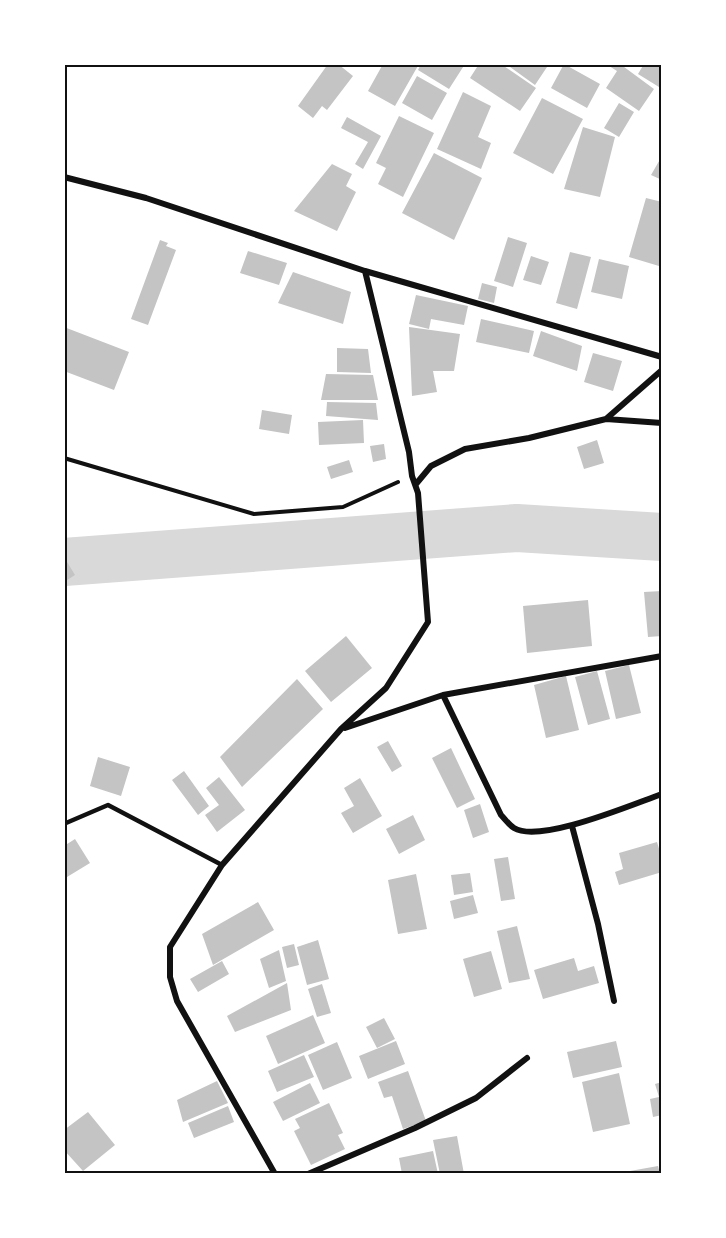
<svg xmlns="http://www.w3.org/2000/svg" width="726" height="1238" font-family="'DM Sans',sans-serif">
	<rect width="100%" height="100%" fill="#fff"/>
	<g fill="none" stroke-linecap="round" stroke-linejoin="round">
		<path stroke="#d9d9d9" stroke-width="48" d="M64 562 517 528 662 537"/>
	</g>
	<path fill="#c4c4c4" d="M328 64H338L353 76 327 110 322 106 313 118 298 106Z
		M383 64H419L395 106 368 91Z
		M421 64H465L449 89 418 70Z
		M479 64H501L536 88 520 111 470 78Z
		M506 64H549L535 85Z
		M564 64 600 84 587 108 551 88Z
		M606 64H620L654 89 639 111 606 88 617 71Z
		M644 64H662V83L659 87 638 74Z
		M417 76 447 93 432 120 402 103Z
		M463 92 491 106 478 137 491 143 481 169 437 149Z
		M542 98 583 119 553 174 513 153Z
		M619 103 634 112 619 137 604 128Z
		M399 116 434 133 403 197 378 184 386 168 376 163Z
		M347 117 381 136 363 169 355 164 368 142 341 128Z
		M583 127 615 137 600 197 564 189Z
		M434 153 482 178 454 240 402 213Z
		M662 156V180L651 175Z
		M332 164 352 174 346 186 356 192 337 231 294 211Z
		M646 198 662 202V263L659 266 629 257Z
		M508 237 527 243 513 287 494 281Z
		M160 240 168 243 166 246 176 250 148 325 131 319Z
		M248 251 287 263 279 285 240 273Z
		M570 252 591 257 577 309 556 303Z
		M531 256 549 262 541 285 523 280Z
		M599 259 629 266 622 299 591 292Z
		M293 272 351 292 343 324 278 303Z
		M482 283 497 287 494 303 478 299Z
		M416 295 468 306 464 325 431 319 429 329 409 324Z
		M481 319 534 331 529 353 476 342Z
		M64 327 129 352 114 390 64 371Z
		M409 327 460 334 454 371H433L437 392 412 396Z
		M541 331 582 346 577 371 533 356Z
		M337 348 368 349 371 373 337 372Z
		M593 353 622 361 613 391 584 382Z
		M326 374 373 375 378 400H321Z
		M327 402 376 403 378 420 326 416Z
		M262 410 292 415 289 434 259 429Z
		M363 420 364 443 319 445 318 422Z
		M597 440 604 463 584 469 577 447Z
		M384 444 386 459 373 462 370 446Z
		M349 460 353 472 331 479 327 467Z
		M64 557 75 575 64 582Z
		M662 591V636L648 637 644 592Z
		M588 600 592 646 527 653 523 606Z
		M346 636 372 668 331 702 305 671Z
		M629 665 641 713 616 719 605 671Z
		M597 671 610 719 588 725 575 677Z
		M566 676 579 730 546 738 534 685Z
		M297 679 323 709 242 787 220 757Z
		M388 741 402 766 392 772 377 747Z
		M451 748 475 799 457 808 432 758Z
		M98 757 130 767 121 796 90 786Z
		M184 771 209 806 198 815 172 780Z
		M219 777 245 810 217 832 205 815 219 805 206 788Z
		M360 778 382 816 353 833 341 813 354 806 344 788Z
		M480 804 489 832 473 838 464 810Z
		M413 815 425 840 399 854 386 829Z
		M75 839 90 863 67 877 64 873V846Z
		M657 842 662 859V872L619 885 615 872 623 869 619 853Z
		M508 857 515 899 501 901 494 859Z
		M470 873 473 892 454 895 451 875Z
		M416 874 427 929 398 934 388 880Z
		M473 895 478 913 454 919 450 901Z
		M258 902 274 930 213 965 202 934Z
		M517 926 530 979 509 983 497 931Z
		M318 940 329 979 307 985 297 947Z
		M294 944 299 965 287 968 282 947Z
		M279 950 286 981 269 988 260 959Z
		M491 951 502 989 474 997 463 959Z
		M574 958 578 971 594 966 599 983 543 999 534 970Z
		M222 961 229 974 198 992 190 979Z
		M287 983 291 1010 235 1032 227 1016Z
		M322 984 331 1013 317 1017 308 989Z
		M313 1015 325 1043 278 1064 266 1036Z
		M384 1018 395 1039 377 1048 366 1027Z
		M396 1041 405 1064 368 1079 359 1056Z
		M616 1041 622 1067 573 1078 567 1052Z
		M337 1042 352 1078 323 1090 308 1055Z
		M304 1055 314 1077 277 1092 268 1071Z
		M408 1071 426 1121 403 1129 392 1096 384 1098 378 1082Z
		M619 1073 630 1124 593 1132 582 1082Z
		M217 1081 228 1103 183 1122 177 1100Z
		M662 1082V1115L653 1117 650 1099 659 1097 655 1084Z
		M310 1083 320 1103 283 1121 273 1102Z
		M329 1103 343 1133 338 1135 345 1149 311 1165 294 1131 300 1128 295 1119Z
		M228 1106 234 1122 194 1138 188 1123Z
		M88 1112 115 1145 83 1171 64 1150V1130Z
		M457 1136 464 1174H440L433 1140Z
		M433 1151 438 1174H402L399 1158Z
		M658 1166 660 1174H630V1171Z"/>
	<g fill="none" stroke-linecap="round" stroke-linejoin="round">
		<path stroke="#111" stroke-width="4" d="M64 458 254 514 343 507 398 482"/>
		<path stroke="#111" stroke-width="4.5" d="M66 823 108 805 222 865"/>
		<path stroke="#111" stroke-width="6" d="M64 177 146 198 365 271 662 357
			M662 370 606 419 662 423
			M416 484 431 466 465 449 529 438 606 419
			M443 695 662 656
			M345 728 443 695 501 815C505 819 509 825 514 828 540 844 633 804 662 794
			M572 826 598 924 614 1001
			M275 1174 177 1001 170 977V947L222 865 341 729 386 688 428 622 418 493 412 476 409 452 365 271
			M308 1174 415 1128 476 1098 527 1058"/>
	</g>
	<rect width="726" height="1238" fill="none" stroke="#ffffff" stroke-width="132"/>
	<rect x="66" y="66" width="594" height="1106" fill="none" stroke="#111" stroke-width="2"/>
</svg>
